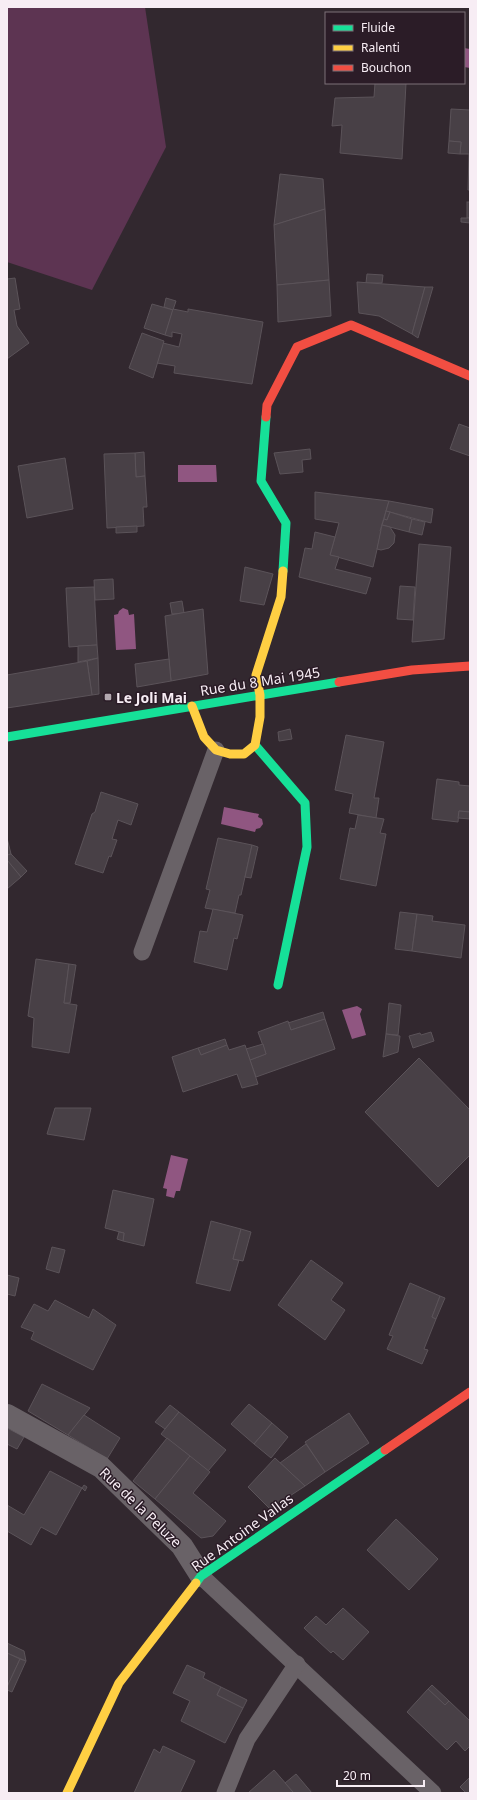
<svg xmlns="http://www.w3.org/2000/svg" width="477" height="1800" font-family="'Noto Sans',sans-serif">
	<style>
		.green { fill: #5d3452 }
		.water { fill: #905681 }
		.building { fill: #484046; stroke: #5b5359 }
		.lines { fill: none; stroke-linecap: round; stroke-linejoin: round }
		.lane { stroke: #696267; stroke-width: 17 }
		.street { stroke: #696267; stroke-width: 22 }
		.fast { stroke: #16e098; stroke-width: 9 }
		.slow { stroke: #ffcf43; stroke-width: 9 }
		.jam { stroke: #f24e42; stroke-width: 9 }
		.poi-dot { fill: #b2a8af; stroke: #2b1c27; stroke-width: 1.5 }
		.labels { text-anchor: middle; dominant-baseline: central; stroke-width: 3; stroke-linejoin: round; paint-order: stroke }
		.street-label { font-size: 14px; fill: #f7edf4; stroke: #2b1c27 }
		.poi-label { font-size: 14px; font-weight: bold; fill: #f7edf4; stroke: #2b1c27; text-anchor: start }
	</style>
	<rect width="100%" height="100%" fill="#32282f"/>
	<polygon class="green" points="7,7 145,7 166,147 92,290 7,262"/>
	<g class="water">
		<polygon points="464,48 470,49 470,68 464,67"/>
		<polygon points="178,465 216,465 217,482 178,482"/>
		<polygon points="123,608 128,610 129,615 134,614 136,649 116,650 114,615 118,614 119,611"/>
		<polygon points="224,807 259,814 258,817 262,819 263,824 260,828 256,829 255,832 221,824"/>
		<polygon points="357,1006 362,1009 360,1014 366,1035 352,1039 342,1010"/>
		<polygon points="171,1155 188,1159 180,1191 176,1191 174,1198 166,1196 167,1189 163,1188"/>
	</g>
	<g class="building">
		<polygon points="375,83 406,83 402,159 340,153 342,125 332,126 335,98 374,97"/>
		<polygon points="451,109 470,110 470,190 468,190 469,154 460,154 461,142 449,141"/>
		<polygon points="449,141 461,142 460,154 448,153"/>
		<polygon points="280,174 323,179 325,209 274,225"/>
		<rect x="467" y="202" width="3" height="16"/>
		<polygon points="325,209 329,280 277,285 274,225"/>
		<polygon points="461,218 470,218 470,223 461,222"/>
		<polygon points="367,274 383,275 382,283 366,283"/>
		<polygon points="15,278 20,309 14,310 17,326 29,343 7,359 7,279"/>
		<polygon points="329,280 331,316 278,322 277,285"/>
		<polygon points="357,282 425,287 412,334 379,316 359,313"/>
		<polygon points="425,287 433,287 418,338 412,334"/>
		<polygon points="166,298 176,301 173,310 164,307"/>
		<polygon points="152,304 173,310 165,335 144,328"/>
		<polygon points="173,309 188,312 188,309 263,322 252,384 174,373 175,366 157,363 163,343 179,347 182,334 172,332 172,337 165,335"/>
		<polygon points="142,333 164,341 153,378 129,368"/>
		<polygon points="459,424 470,428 470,456 450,449"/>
		<polygon points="310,449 311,459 302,460 303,472 280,474 274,453"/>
		<polygon points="144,452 145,476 136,477 135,453"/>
		<polygon points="135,453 136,477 145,476 147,507 143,507 144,526 107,528 104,454"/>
		<polygon points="65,458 73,509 27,518 18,466"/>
		<polygon points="315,492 389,501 380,531 381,532 373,567 330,555 339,523 315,519"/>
		<polygon points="389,501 433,509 431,523 386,511"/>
		<polygon points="386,511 390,512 387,520 384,519"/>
		<polygon points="390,512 412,519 409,532 382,525 384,519 387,520"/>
		<polygon points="412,519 425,522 422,535 409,532"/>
		<polygon points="382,525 390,527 395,535 394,543 389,548 381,550 377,549"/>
		<polygon points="137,526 137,532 116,533 116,527"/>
		<polygon points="315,532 335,537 330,555 339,557 335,569 371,578 366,594 299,577 305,548 312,549"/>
		<polygon points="419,544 451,547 444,639 412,642"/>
		<polygon points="245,567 273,574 264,605 240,601"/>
		<polygon points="113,579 114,599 95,600 94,580"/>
		<polygon points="400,586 415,587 413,620 397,619"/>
		<polygon points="94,587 97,645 69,647 66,588"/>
		<polygon points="182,601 184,613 172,614 170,603"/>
		<polygon points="203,609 208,674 171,681 165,616"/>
		<polygon points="97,645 98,658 78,662 78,646"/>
		<polygon points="98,658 99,694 92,695 87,661"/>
		<polygon points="169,659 171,681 137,687 135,664"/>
		<polygon points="87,661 92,695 7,708 7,675"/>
		<polygon points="290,729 292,739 279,741 278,732"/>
		<polygon points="346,735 384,742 374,798 379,798 376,818 349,813 353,794 335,790"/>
		<polygon points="437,779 459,782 459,785 470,786 470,812 459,811 458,822 432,819"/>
		<polygon points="101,792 138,804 131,825 118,820 112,839 117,840 111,857 109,856 103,873 75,864 92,814 95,812"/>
		<polygon points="459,811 470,812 470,819 458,818"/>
		<polygon points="358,815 384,819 380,833 386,834 376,886 340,879 350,828 355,829"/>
		<polygon points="7,838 11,854 7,855"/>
		<polygon points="218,838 252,845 241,895 239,895 235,913 205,908 210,890 206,889"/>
		<polygon points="252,845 258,847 251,878 245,877"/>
		<polygon points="11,854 27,871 21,877 7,860 7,855"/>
		<polygon points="7,860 21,877 7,889"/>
		<polygon points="213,909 243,915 237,939 234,938 227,970 194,962 200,931 207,932"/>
		<polygon points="400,912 417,914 412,951 395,949"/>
		<polygon points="417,914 433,916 432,921 465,925 461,958 412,951"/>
		<polygon points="36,959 69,964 64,1003 77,1005 69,1053 32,1047 34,1018 28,1016"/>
		<polygon points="69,964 76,965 70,1003 64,1003"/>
		<polygon points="389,1003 401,1005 398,1035 386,1034"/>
		<polygon points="323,1012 325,1019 291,1030 288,1023"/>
		<polygon points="325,1019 335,1049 256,1077 250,1060 266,1054 258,1032 288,1021 291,1030"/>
		<polygon points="431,1032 434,1041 413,1048 409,1036 420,1033 421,1035"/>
		<polygon points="386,1034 400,1036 398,1052 383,1057"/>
		<polygon points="225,1039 227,1045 201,1055 198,1048"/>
		<polygon points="263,1044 266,1054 250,1060 246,1049"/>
		<polygon points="227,1045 229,1050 245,1045 258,1084 242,1088 237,1074 183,1092 172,1057 198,1048 201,1055"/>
		<polygon points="419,1058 470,1110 470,1155 438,1187 365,1112"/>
		<polygon points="55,1108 91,1108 84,1140 47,1134"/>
		<polygon points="113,1190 154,1199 144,1246 123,1241 124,1233 105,1228"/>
		<polygon points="211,1221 241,1229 233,1259 239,1260 230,1291 196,1283"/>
		<polygon points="241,1229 251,1232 243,1261 233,1259"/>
		<polygon points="119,1232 124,1233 123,1241 117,1239"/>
		<polygon points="52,1247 65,1250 59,1273 46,1269"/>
		<polygon points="311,1260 343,1283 331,1300 345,1310 325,1340 278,1305"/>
		<polygon points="7,1275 19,1278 15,1296 7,1294"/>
		<polygon points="410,1283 440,1296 432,1317 436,1319 424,1349 428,1350 422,1364 387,1349 393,1336 389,1335"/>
		<polygon points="440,1296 445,1298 436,1319 432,1317"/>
		<polygon points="55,1300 89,1318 93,1309 116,1325 93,1370 31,1339 34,1332 21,1327 34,1304 48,1311"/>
		<polygon points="42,1384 90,1408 68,1435 28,1411"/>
		<polygon points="249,1404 272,1423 254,1444 231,1424"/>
		<polygon points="170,1405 179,1412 165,1429 155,1422"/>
		<polygon points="179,1412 226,1450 208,1471 161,1434"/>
		<polygon points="349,1413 369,1443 325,1472 305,1442"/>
		<polygon points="84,1415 120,1438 107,1459 68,1435"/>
		<polygon points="272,1423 288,1437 271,1458 254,1444"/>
		<polygon points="7,1428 24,1437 17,1449 7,1444"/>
		<polygon points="167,1438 190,1456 155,1499 133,1481"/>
		<polygon points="306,1444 325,1472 305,1486 280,1463"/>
		<polygon points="190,1456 210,1472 193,1493 226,1521 213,1536 201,1538 155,1499"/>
		<polygon points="275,1458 305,1486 270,1509 248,1487"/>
		<polygon points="50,1471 82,1488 56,1535 41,1527 31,1545 7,1531 7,1505 24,1515"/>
		<polygon points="84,1485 87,1487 85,1491 82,1488"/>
		<polygon points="396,1519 438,1559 409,1590 367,1550"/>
		<polygon points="343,1608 369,1632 343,1660 333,1651 331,1653 304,1628 316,1616 326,1625"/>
		<polygon points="7,1643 24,1651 26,1661 7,1653"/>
		<polygon points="7,1653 20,1659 7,1687"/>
		<polygon points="20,1659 26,1661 12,1692 7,1690 7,1687"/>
		<polygon points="187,1665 205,1673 203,1678 221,1687 217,1695 243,1708 225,1743 181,1721 190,1701 173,1693"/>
		<polygon points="432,1685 449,1701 445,1705 428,1689"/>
		<polygon points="221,1687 247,1700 243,1708 217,1695"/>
		<polygon points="428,1689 445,1705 449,1701 470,1721 470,1746 465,1751 456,1741 447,1750 407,1712"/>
		<polygon points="163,1746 195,1761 180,1793 134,1793 154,1749 160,1753"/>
		<polygon points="274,1770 294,1793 248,1793"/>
		<polygon points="296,1774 312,1793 294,1793 285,1783"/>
		<polygon points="469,1778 470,1793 466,1793 460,1787"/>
	</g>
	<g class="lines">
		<g class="lane">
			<polyline points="142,952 216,750"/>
			<polyline points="201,1576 433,1793"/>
			<polyline points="225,1793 247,1739 297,1664"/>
		</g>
		<polyline class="street" points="7,1415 101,1467 182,1546 201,1576"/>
		<g class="fast">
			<polyline points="266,417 261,481 286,523 283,571"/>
			<polyline points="7,737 339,682"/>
			<polyline points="255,745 305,803 307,847 278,985"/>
			<polyline points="196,1583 201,1576 385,1450"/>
		</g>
		<g class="slow">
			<polyline points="192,706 204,737 216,750 230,754 244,754 255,745 260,717 260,695 256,675 281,597 283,571"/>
			<polyline points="67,1793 119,1683 196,1583"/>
		</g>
		<g class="jam">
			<polyline points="266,417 267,405 297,347 351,325 470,376"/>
			<polyline points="339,682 412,670 470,666"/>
			<polyline points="385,1450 470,1392"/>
		</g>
	</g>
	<rect class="poi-dot" x="104" y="693" width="8" height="8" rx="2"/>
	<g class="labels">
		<g class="street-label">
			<text transform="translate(260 681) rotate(-9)">Rue du 8 Mai 1945</text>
			<text transform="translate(141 1507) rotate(44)">Rue de la Peluze</text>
			<text transform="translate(242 1532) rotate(-36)">Rue Antoine Vallas</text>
		</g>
		<g class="poi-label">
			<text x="116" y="697">Le Joli Mai</text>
		</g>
	</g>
	<rect width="477" height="1800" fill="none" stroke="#f7edf4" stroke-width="16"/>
	<rect x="325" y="12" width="140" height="72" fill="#2b1c27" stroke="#7d7079"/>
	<rect x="333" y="25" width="20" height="6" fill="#16e098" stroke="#7d7079"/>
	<text x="361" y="32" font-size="12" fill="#f7edf4">Fluide</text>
	<rect x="333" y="45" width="20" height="6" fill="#ffcf43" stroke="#7d7079"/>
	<text x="361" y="52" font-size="12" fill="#f7edf4">Ralenti</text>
	<rect x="333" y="65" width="20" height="6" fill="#f24e42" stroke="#7d7079"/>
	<text x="361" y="72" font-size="12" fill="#f7edf4">Bouchon</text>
	<path d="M337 1780v6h87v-6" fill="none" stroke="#f7edf4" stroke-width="2"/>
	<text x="343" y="1780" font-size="12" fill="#f7edf4" stroke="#2b1c27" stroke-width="3" paint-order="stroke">20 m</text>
</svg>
